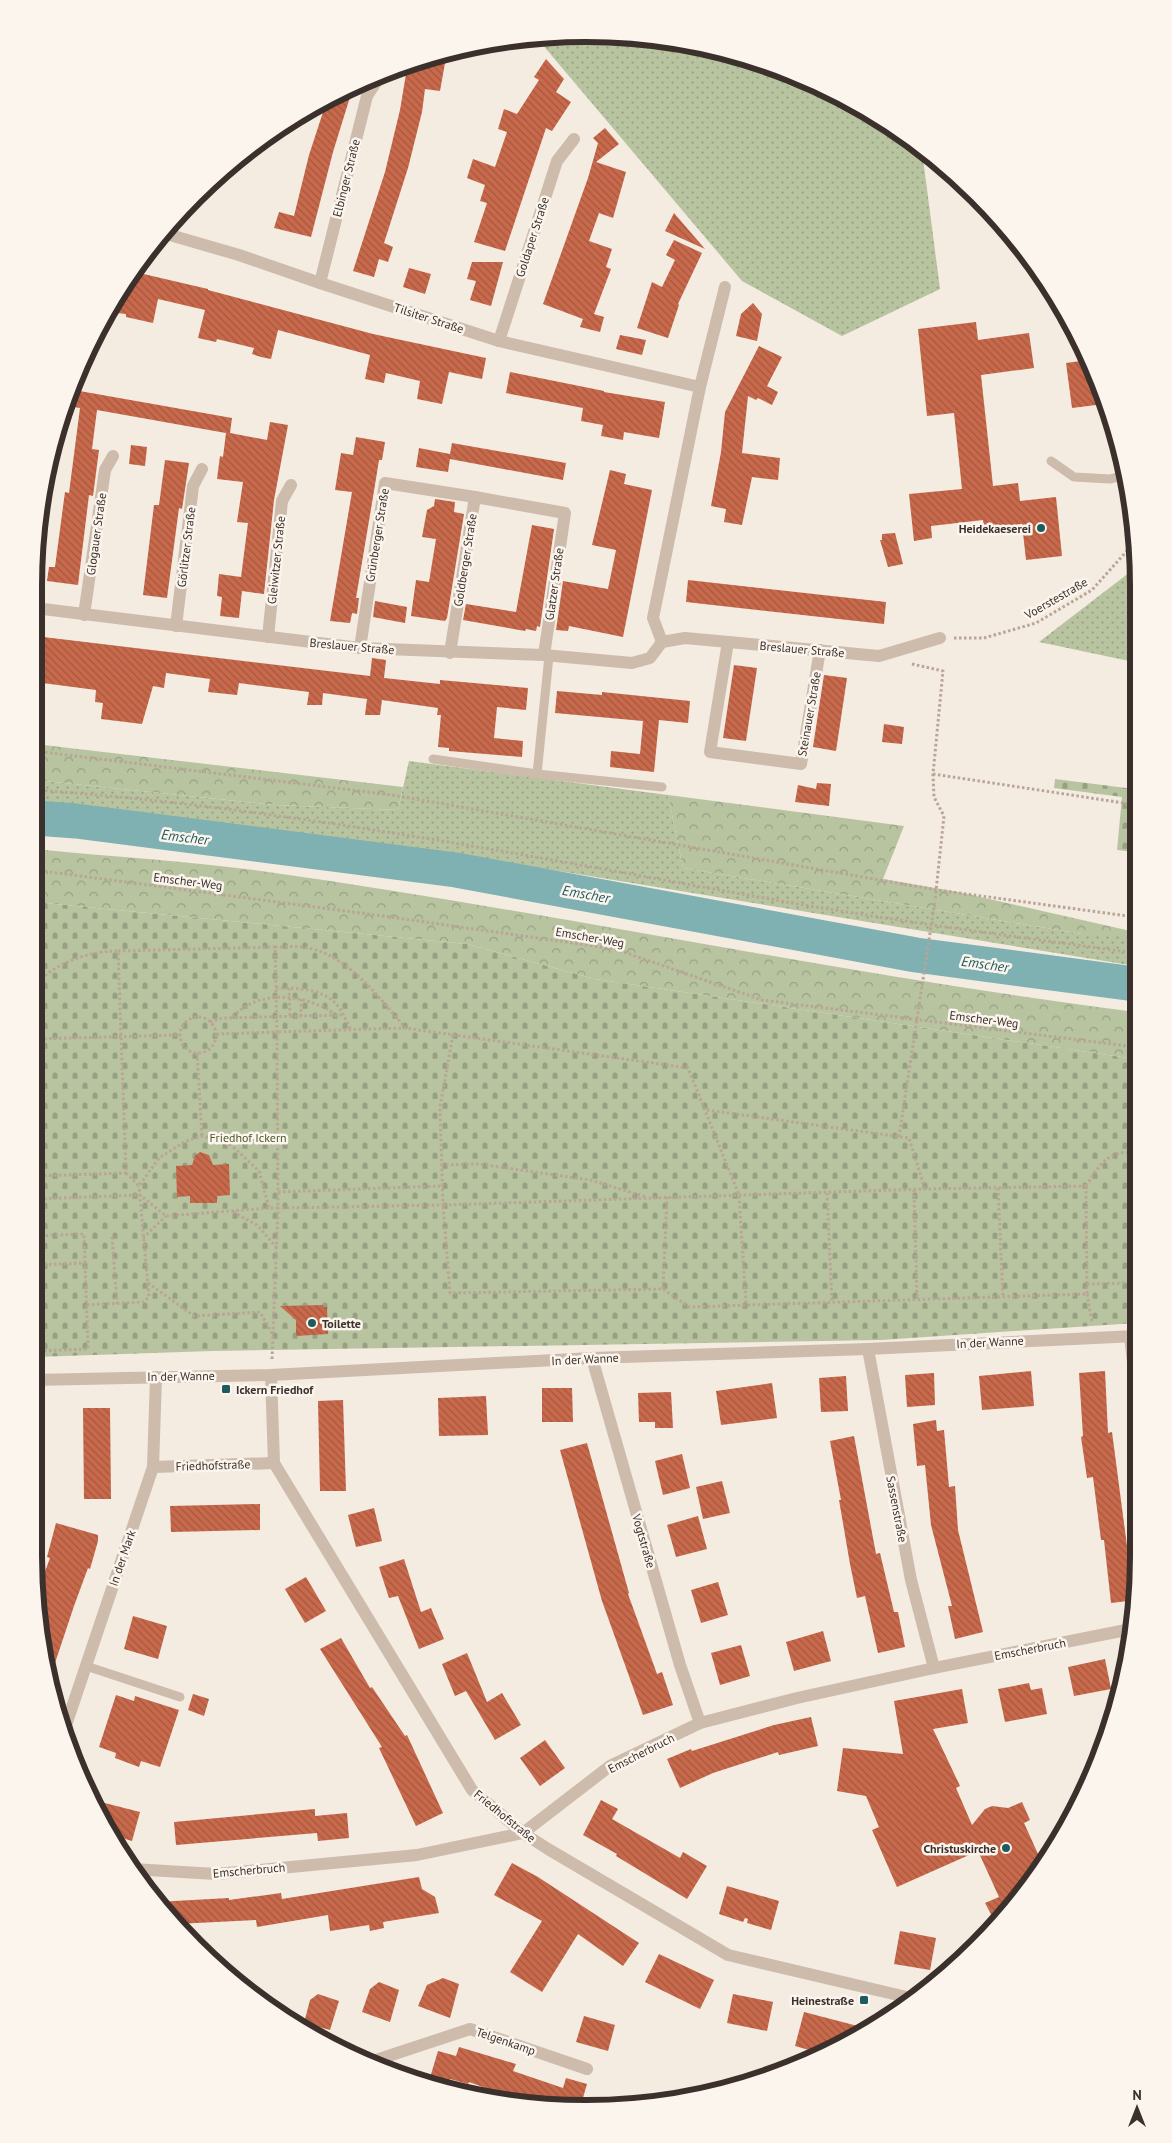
<svg xmlns="http://www.w3.org/2000/svg" width="1172" height="2143" font-family="'PT Sans',sans-serif">
	<style>
		.grass { fill: url(#grass-dots) }
		.forest { fill: url(#forest-crowns) }
		.cemetery { fill: url(#cemetery-stones) }
		.lines { fill: none; stroke-linecap: round; stroke-linejoin: round }
		.river { stroke: #7fb0b2; stroke-width: 35 }
		.building { fill: url(#building-back-hatch) }
		.path { stroke: #b9a596; stroke-width: 3; stroke-dasharray: 2.5 2.5; stroke-linecap: butt }
		.service { stroke: #cdbbac; stroke-width: 9 }
		.minor { stroke: #cdbbac; stroke-width: 12 }
		.path-bridge { stroke: #b9a596; stroke-width: 3; stroke-dasharray: 2.5 2.5; stroke-linecap: butt }
		.poi-dot { fill: #1f5a5e; stroke: #fbf5ee; stroke-width: 2 }
		.labels { text-anchor: middle; dominant-baseline: central; stroke-width: 5; stroke-linejoin: round; paint-order: stroke }
		.street-label { font-size: 12px; fill: #3b302b; stroke: #fbf5ee }
		.poi-label { font-size: 12px; font-weight: bold; fill: #3b302b; stroke: #fbf5ee; text-anchor: end }
		.park-label { font-size: 12px; fill: #4a5a2e; stroke: #fbf5ee }
		.water-label { font-size: 14px; font-style: italic; fill: #1f5a5e; stroke: #fbf5ee }
		.rim { fill: none; stroke: #3b302b; stroke-width: 6 }
	</style>
	<defs>
		<pattern id="grass-dots" width="8" height="8" patternUnits="userSpaceOnUse" patternTransform="scale(1.25)"><rect width="8" height="8" fill="#b8c4a0"/><path d="M2 2h.1M6 6h.1" fill="none" stroke="#97a083" stroke-width="1.8" stroke-linecap="round"/></pattern>
		<pattern id="forest-crowns" width="20" height="18" patternUnits="userSpaceOnUse" patternTransform="scale(1.25)"><rect width="20" height="18" fill="#b8c4a0"/><path d="M2 6a3 3 0 1 1 6 0M12 15a3 3 0 1 1 6 0" fill="none" stroke="#97a083"/></pattern>
		<pattern id="cemetery-stones" width="16" height="16" patternUnits="userSpaceOnUse" patternTransform="scale(1.25)"><rect width="16" height="16" fill="#b8c4a0"/><path d="M2 7V4a2 2 0 0 1 4 0v3zM10 15v-3a2 2 0 0 1 4 0v3z" fill="#97a083"/></pattern>
		<pattern id="building-back-hatch" width="6" height="6" patternUnits="userSpaceOnUse" patternTransform="scale(1.25)"><rect width="6" height="6" fill="#c8694b"/><path d="M-1 5l2 2M0 0l6 6M5-1l2 2" fill="none" stroke="#a4573f"/></pattern>
	</defs>
	<rect width="100%" height="100%" fill="#f4ebe1"/>
	<g class="grass">
		<polygon points="550,35 658,38 763,63 862,108 922,151 940,289 842,336 742,281 536,37"/>
		<polygon points="1134,569 1134,662 1039,642"/>
		<polygon points="409,761 668,795 683,868 1082,934 1135,934 1135,966 565,872 294,832 35,807 35,780 276,805 398,810"/>
	</g>
	<g class="forest">
		<polygon points="35,744 403,787 398,810 276,805 35,780"/>
		<polygon points="668,795 904,826 883,879 958,892 1135,932 1135,934 1082,934 683,868"/>
		<path d="M35 849C112 857 191 861 268 872 558 913 845 975 1135 1012V1059L595 979 467 944 35 902Z"/>
	</g>
	<g class="cemetery">
		<polygon points="1055,779 1134,789 1135,852 1117,850 1122,797 1054,788"/>
		<polygon points="35,902 467,944 595,979 1135,1059 1136,1323 881,1340 212,1351 34,1357"/>
	</g>
	<g class="lines">
		<polyline class="river" points="35,818 76,821 456,870 916,955 1135,984"/>
	</g>
	<g class="building">
		<polygon points="425,59 445,63 440,91 425,89 422,112 408,168 384,243 393,247 388,262 379,259 374,277 353,271 385,172 400,110 407,68 414,69 415,63"/>
		<polygon points="546,59 564,79 556,92 571,102 552,131 546,128 505,251 474,242 487,203 480,201 485,185 467,178 473,159 495,167 507,132 498,129 504,109 517,114 539,80 534,77"/>
		<polygon points="337,93 350,97 333,152 311,237 274,228 279,212 294,216 309,155 327,100"/>
		<polygon points="605,128 619,144 596,162 626,172 613,218 599,213 589,241 612,249 606,267 611,269 594,314 604,317 600,332 580,327 583,319 543,304 588,178 598,143 593,138"/>
		<polygon points="674,213 705,249 665,231"/>
		<polygon points="674,240 702,253 678,304 679,305 668,338 637,328 652,282 662,287 675,260 666,255"/>
		<polygon points="472,262 503,262 491,306 470,300 476,281 467,279"/>
		<polygon points="409,268 431,274 425,294 403,287"/>
		<polygon points="135,272 208,289 208,290 373,334 486,358 482,379 449,372 442,404 417,399 420,381 386,373 384,383 365,379 370,355 278,330 271,359 261,357 252,354 254,348 217,339 216,342 198,338 205,310 158,299 153,323 126,317 126,314 107,312"/>
		<polygon points="753,303 762,314 757,341 736,336 741,314"/>
		<polygon points="976,322 978,340 1029,333 1034,368 981,375 993,486 1018,483 1020,501 1056,497 1062,556 1026,560 1022,524 984,528 983,520 931,526 932,538 914,541 909,494 962,489 954,413 927,416 918,329"/>
		<polygon points="620,335 646,340 642,355 616,349"/>
		<polygon points="759,346 782,357 767,386 778,392 772,405 758,398 756,400 748,396 742,453 780,458 778,480 752,477 742,525 724,522 726,509 711,506 721,452 725,412"/>
		<polygon points="1088,360 1096,375 1104,404 1072,408 1066,363"/>
		<polygon points="510,372 604,391 604,392 665,402 659,438 624,432 623,440 601,436 603,425 581,421 583,408 506,393"/>
		<polygon points="74,390 232,418 230,433 267,440 270,422 288,425 274,500 264,594 242,591 239,618 220,616 222,597 217,596 219,574 241,577 248,523 237,522 243,482 217,479 220,456 223,457 226,433 209,430 97,410 92,449 99,450 93,496 89,495 78,585 47,581 49,567 55,567 65,492 69,493 80,408 68,406"/>
		<polygon points="356,437 385,442 382,460 379,460 373,497 356,598 359,598 357,614 352,613 350,623 330,621 352,492 335,490 341,453 353,455"/>
		<polygon points="452,443 566,463 563,480 450,459 448,472 416,467 419,448 450,454"/>
		<polygon points="131,445 147,447 145,466 129,464"/>
		<polygon points="165,460 189,463 182,509 179,508 167,598 143,595 154,505 159,505"/>
		<polygon points="610,470 626,474 624,484 652,490 623,637 569,626 568,631 556,630 563,581 608,589 616,550 592,545"/>
		<polygon points="435,499 455,502 454,512 464,514 447,618 445,621 411,616 416,580 429,582 436,539 422,537 427,510 434,506"/>
		<polygon points="532,525 554,529 540,627 537,626 536,631 526,629 525,631 463,620 466,604 516,612"/>
		<polygon points="895,533 903,564 888,567 880,540 882,540 882,534"/>
		<polygon points="688,580 886,602 884,624 686,602"/>
		<polygon points="375,601 407,607 405,623 373,617"/>
		<polygon points="35,636 370,676 372,658 386,660 384,678 440,684 440,680 528,688 526,710 497,707 494,738 523,741 522,757 449,751 449,748 438,747 441,715 437,715 438,708 382,700 380,715 365,715 367,699 323,693 322,705 307,705 309,692 239,683 237,695 208,692 210,679 166,673 164,688 153,686 142,724 101,719 103,703 95,702 96,690 35,682"/>
		<polygon points="734,665 757,668 746,741 723,738"/>
		<polygon points="824,675 847,678 836,751 813,747"/>
		<polygon points="557,691 602,695 602,692 690,701 688,723 659,720 654,772 610,767 611,751 640,754 643,721 555,713"/>
		<polygon points="884,724 904,727 902,744 882,742"/>
		<polygon points="817,783 831,784 829,806 795,802 798,785 816,789"/>
		<polygon points="200,1152 209,1155 213,1165 229,1164 230,1195 217,1196 217,1203 190,1203 190,1196 177,1197 176,1166 192,1165 195,1156"/>
		<polygon points="323,1305 323,1307 327,1307 328,1334 296,1336 296,1320 280,1306"/>
		<polygon points="1031,1371 1034,1406 982,1410 979,1376"/>
		<polygon points="1105,1371 1108,1433 1112,1432 1129,1561 1137,1560 1136,1600 1111,1603 1104,1540 1101,1540 1093,1477 1087,1478 1081,1437 1083,1436 1079,1373"/>
		<polygon points="934,1373 935,1405 907,1407 905,1375"/>
		<polygon points="846,1376 848,1411 821,1412 819,1378"/>
		<polygon points="772,1383 777,1418 721,1425 716,1391"/>
		<polygon points="542,1388 572,1388 573,1422 542,1422"/>
		<polygon points="671,1392 673,1428 655,1428 655,1422 639,1422 638,1393"/>
		<polygon points="486,1396 488,1435 439,1436 438,1398"/>
		<polygon points="343,1400 346,1491 320,1491 318,1401"/>
		<polygon points="83,1408 110,1408 111,1499 84,1499"/>
		<polygon points="936,1420 937,1431 944,1430 949,1487 955,1486 958,1530 983,1632 955,1639 948,1606 952,1606 931,1525 925,1465 917,1466 913,1424"/>
		<polygon points="854,1436 876,1554 880,1553 894,1612 898,1612 905,1647 878,1653 865,1596 857,1598 850,1564 839,1500 841,1500 830,1441"/>
		<polygon points="587,1443 629,1593 628,1594 657,1674 662,1672 673,1705 643,1715 602,1601 560,1450"/>
		<polygon points="682,1454 690,1488 663,1495 655,1461"/>
		<polygon points="722,1481 730,1513 703,1519 696,1487"/>
		<polygon points="260,1504 260,1530 171,1532 170,1506"/>
		<polygon points="374,1508 382,1541 356,1547 348,1515"/>
		<polygon points="698,1516 707,1549 676,1557 667,1525"/>
		<polygon points="56,1523 98,1535 98,1541 90,1569 88,1568 74,1606 49,1681 44,1664 37,1593 50,1558 47,1557"/>
		<polygon points="404,1559 421,1612 431,1608 444,1639 419,1649 398,1596 389,1598 379,1567"/>
		<polygon points="306,1577 326,1611 305,1623 285,1589"/>
		<polygon points="718,1582 728,1615 701,1623 691,1590"/>
		<polygon points="133,1616 167,1626 158,1659 124,1649"/>
		<polygon points="823,1631 831,1661 794,1671 786,1642"/>
		<polygon points="341,1638 370,1688 372,1687 405,1736 407,1735 443,1813 416,1826 379,1748 382,1747 320,1649"/>
		<polygon points="741,1645 750,1676 720,1685 711,1653"/>
		<polygon points="467,1653 487,1702 502,1693 521,1725 495,1740 466,1691 455,1696 442,1664"/>
		<polygon points="1105,1659 1111,1689 1074,1696 1068,1667"/>
		<polygon points="1029,1683 1031,1690 1042,1688 1047,1714 1005,1722 998,1689"/>
		<polygon points="962,1689 968,1723 933,1729 960,1786 956,1788 972,1825 985,1809 992,1806 1008,1808 1022,1802 1030,1820 1024,1823 1043,1865 1024,1893 1005,1913 993,1918 985,1903 999,1897 978,1851 897,1887 872,1830 879,1827 866,1796 837,1791 843,1748 903,1754 894,1701"/>
		<polygon points="193,1694 209,1699 204,1716 188,1710"/>
		<polygon points="116,1695 134,1701 135,1696 179,1710 160,1767 141,1761 139,1767 115,1758 116,1753 99,1747"/>
		<polygon points="811,1717 818,1746 779,1755 778,1752 713,1773 680,1788 667,1759 691,1749 692,1751 774,1725"/>
		<polygon points="545,1740 565,1768 540,1786 520,1758"/>
		<polygon points="93,1800 140,1812 132,1841 109,1834"/>
		<polygon points="601,1800 618,1809 612,1819 680,1858 683,1852 707,1866 687,1899 616,1856 617,1854 583,1835"/>
		<polygon points="315,1809 315,1816 347,1813 349,1838 318,1841 317,1833 176,1845 174,1822"/>
		<polygon points="512,1863 538,1877 639,1943 623,1966 578,1934 542,1992 510,1972 542,1921 494,1895"/>
		<polygon points="419,1877 422,1889 435,1897 439,1913 383,1922 384,1928 370,1931 369,1925 330,1931 328,1915 257,1927 256,1920 176,1924 156,1902 229,1898 229,1900 281,1893 282,1899"/>
		<polygon points="727,1886 779,1901 771,1930 747,1923 748,1919 745,1918 743,1922 719,1914"/>
		<polygon points="900,1931 936,1938 930,1970 894,1964"/>
		<polygon points="659,1954 714,1980 700,2009 645,1982"/>
		<polygon points="443,1978 459,1984 450,2018 418,2006 427,1985"/>
		<polygon points="379,1982 399,1990 390,2022 362,2012 370,1989"/>
		<polygon points="318,1994 339,2001 330,2030 304,2023 310,2000"/>
		<polygon points="733,1994 773,2002 767,2031 727,2023"/>
		<polygon points="804,2012 850,2024 869,2029 823,2054 795,2046"/>
		<polygon points="584,2016 615,2025 608,2051 576,2042"/>
		<polygon points="459,2047 516,2064 513,2071 563,2088 566,2078 587,2084 580,2108 550,2108 503,2100 505,2095 469,2082 468,2084 450,2079 448,2086 429,2081 438,2051 456,2056"/>
	</g>
	<g class="lines">
		<g class="path">
			<polyline points="954,638 984,638 1036,623 1092,590 1134,543"/>
			<polyline points="912,664 943,671 933,774 934,797 944,816 935,900"/>
			<polyline points="35,751 392,795 937,890 1135,917"/>
			<polyline points="933,774 1124,803 1135,809"/>
			<path d="M35 790C280 807 522 855 764 898 887 920 1011 936 1135 953"/>
			<polyline points="35,870 383,916 615,949 762,1000 1135,1047"/>
			<path d="M275 947C284 947 293 946 302 947 346 952 378 997 405 1027"/>
			<polyline points="118,951 275,947 277,1032 216,1034"/>
			<path d="M276 988C297 988 323 988 338 1006 343 1013 347 1022 351 1030"/>
			<polyline points="289,988 290,1016"/>
			<polyline points="301,999 301,1016"/>
			<path d="M233 1017C252 995 287 993 313 1003 321 1006 329 1008 334 1015"/>
			<circle cx="198" cy="1035" r="18"/>
			<polyline points="210,1022 222,1018 343,1015"/>
			<polyline points="34,1039 180,1035"/>
			<polyline points="197,1053 202,1136"/>
			<polyline points="707,1110 909,1138 925,1189"/>
			<polyline points="899,1137 917,1019"/>
			<polyline points="441,1165 479,1164 590,1180 647,1197"/>
			<polyline points="126,1173 139,1186 159,1158 186,1141 202,1136 231,1145 259,1171 269,1208 278,1208 277,1032 405,1028 688,1068 739,1195 746,1305"/>
			<path d="M34 1176 126 1173 118 951C94 951 67 959 47 974 42 978 38 984 34 989"/>
			<polygon points="1086,1186 1087,1294 689,1307 663,1289 450,1293 443,1205 925,1189"/>
			<path d="M1086 1186C1100 1165 1107 1149 1136 1153"/>
			<polyline points="998,1188 1003,1297"/>
			<polyline points="914,1190 917,1299"/>
			<polyline points="278,1192 442,1186"/>
			<polyline points="827,1193 832,1303"/>
			<polyline points="34,1199 140,1195 166,1216 269,1208"/>
			<polyline points="233,1212 257,1225 276,1247"/>
			<polyline points="112,1237 117,1304"/>
			<polyline points="143,1238 166,1216"/>
			<polyline points="34,1265 86,1263"/>
			<polyline points="148,1283 194,1316 260,1312 273,1335 278,1208 443,1205 440,1107 453,1035"/>
			<polyline points="1087,1284 1136,1283"/>
			<polyline points="663,1289 667,1197"/>
			<polyline points="1087,1294 1092,1323"/>
			<polyline points="87,1305 144,1302 149,1297 139,1186"/>
			<polyline points="34,1351 88,1349 84,1234 34,1236"/>
			<polyline points="272,1359 273,1335"/>
		</g>
		<g class="service">
			<polyline points="1051,461 1074,477 1110,479 1123,476"/>
			<polyline points="549,656 537,774 662,787"/>
			<polyline points="433,759 537,774"/>
			<polyline points="86,1666 180,1697"/>
		</g>
		<g class="minor">
			<polyline points="163,233 239,255 320,283 499,341 700,387 653,618 662,642"/>
			<polyline points="320,283 367,96 380,76"/>
			<polyline points="499,341 557,161 574,139"/>
			<polyline points="700,387 725,287"/>
			<polyline points="35,608 360,648 544,655 632,663 650,658 662,642 685,638 879,656 940,638"/>
			<polyline points="84,615 105,470 113,456"/>
			<polyline points="176,626 193,486 202,469"/>
			<polyline points="268,637 282,501 291,485"/>
			<polyline points="728,642 710,752 801,764 820,650"/>
			<polyline points="360,648 385,483 475,497"/>
			<polyline points="450,653 475,497 565,513 544,655"/>
			<polyline points="1130,1336 1136,1388"/>
			<polyline points="868,1349 911,1580 934,1668"/>
			<polyline points="592,1358 680,1665 700,1723"/>
			<polyline points="271,1375 274,1463 472,1790 523,1833 548,1849 728,1955 915,1999"/>
			<polyline points="34,1380 271,1375 592,1358 868,1349 1136,1336"/>
			<polyline points="153,1467 274,1463"/>
			<polyline points="63,1734 153,1467 156,1377"/>
			<polyline points="132,1869 216,1874 417,1855 523,1833 610,1766 700,1723 797,1698 934,1668 1131,1629"/>
			<polyline points="367,2063 470,2029 587,2069"/>
		</g>
		<polyline class="path-bridge" points="917,1019 935,900"/>
	</g>
	<g class="poi-dot">
		<circle cx="1041" cy="528" r="5"/>
		<circle cx="312" cy="1323" r="5"/>
		<rect x="221" y="1384" width="10" height="10" rx="2.5"/>
		<circle cx="1006" cy="1848" r="5"/>
		<rect x="859" y="1995" width="10" height="10" rx="2.5"/>
	</g>
	<g class="labels">
		<g class="street-label">
			<text transform="translate(346 178) rotate(-76)">Elbinger Straße</text>
			<text transform="translate(532 237) rotate(-72)">Goldaper Straße</text>
			<text transform="translate(429 318) rotate(18)">Tilsiter Straße</text>
			<text transform="translate(96 534) rotate(-82)">Glogauer Straße</text>
			<text transform="translate(377 535) rotate(-81)">Grünberger Straße</text>
			<text transform="translate(186 547) rotate(-83)">Görlitzer Straße</text>
			<text transform="translate(276 560) rotate(-84)">Gleiwitzer Straße</text>
			<text transform="translate(465 560) rotate(-81)">Goldberger Straße</text>
			<text transform="translate(554 584) rotate(-82)">Glatzer Straße</text>
			<text transform="translate(1056 598) rotate(-30)">Voerstestraße</text>
			<text transform="translate(352 646) rotate(5)">Breslauer Straße</text>
			<text transform="translate(802 649) rotate(5)">Breslauer Straße</text>
			<text transform="translate(809 714) rotate(-80)">Steinauer Straße</text>
			<text transform="translate(188 881) rotate(7)">Emscher-Weg</text>
			<text transform="translate(590 937) rotate(10)">Emscher-Weg</text>
			<text transform="translate(984 1019) rotate(7)">Emscher-Weg</text>
			<text transform="translate(990 1342) rotate(-3)">In der Wanne</text>
			<text transform="translate(585 1359) rotate(-3)">In der Wanne</text>
			<text transform="translate(181 1376) rotate(-1)">In der Wanne</text>
			<text transform="translate(213 1465) rotate(-2)">Friedhofstraße</text>
			<text transform="translate(897 1509) rotate(79)">Sassenstraße</text>
			<text transform="translate(644 1541) rotate(74)">Vogtstraße</text>
			<text transform="translate(122 1558) rotate(-71)">In der Mark</text>
			<text transform="translate(1030 1649) rotate(-11)">Emscherbruch</text>
			<text transform="translate(641 1753) rotate(-27)">Emscherbruch</text>
			<text transform="translate(505 1816) rotate(39)">Friedhofstraße</text>
			<text transform="translate(249 1870) rotate(-5)">Emscherbruch</text>
			<text transform="translate(506 2041) rotate(19)">Telgenkamp</text>
		</g>
		<g class="poi-label">
			<text x="1031" y="528">Heidekaeserei</text>
			<text x="322" y="1323" text-anchor="start">Toilette</text>
			<text x="236" y="1389" text-anchor="start">Ickern Friedhof</text>
			<text x="996" y="1848">Christuskirche</text>
			<text x="854" y="2000">Heinestraße</text>
		</g>
		<g class="park-label">
			<text x="248" y="1137">Friedhof Ickern</text>
		</g>
		<g class="water-label">
			<text transform="translate(185 837) rotate(7)">Emscher</text>
			<text transform="translate(586 894) rotate(10)">Emscher</text>
			<text transform="translate(985 964) rotate(8)">Emscher</text>
		</g>
	</g>
	<path d="M0 0H1172V2143H0ZM586 42H586A544 544 0 0 1 1130 586V1556A544 544 0 0 1 586 2100H586A544 544 0 0 1 42 1556V586A544 544 0 0 1 586 42Z" fill="#fbf5ee" fill-rule="evenodd"/>
	<path class="rim" d="M586 42H586A544 544 0 0 1 1130 586V1556A544 544 0 0 1 586 2100H586A544 544 0 0 1 42 1556V586A544 544 0 0 1 586 42Z"/>
	<g transform="translate(1137 2108)" stroke="#fbf5ee" stroke-width="4" paint-order="stroke">
	<path d="M0-4L9 19L0 12L-9 19Z" fill="#3b302b"/>
	<text y="-8" font-size="14" font-weight="bold" text-anchor="middle" fill="#3b302b">N</text>
	</g>
</svg>
